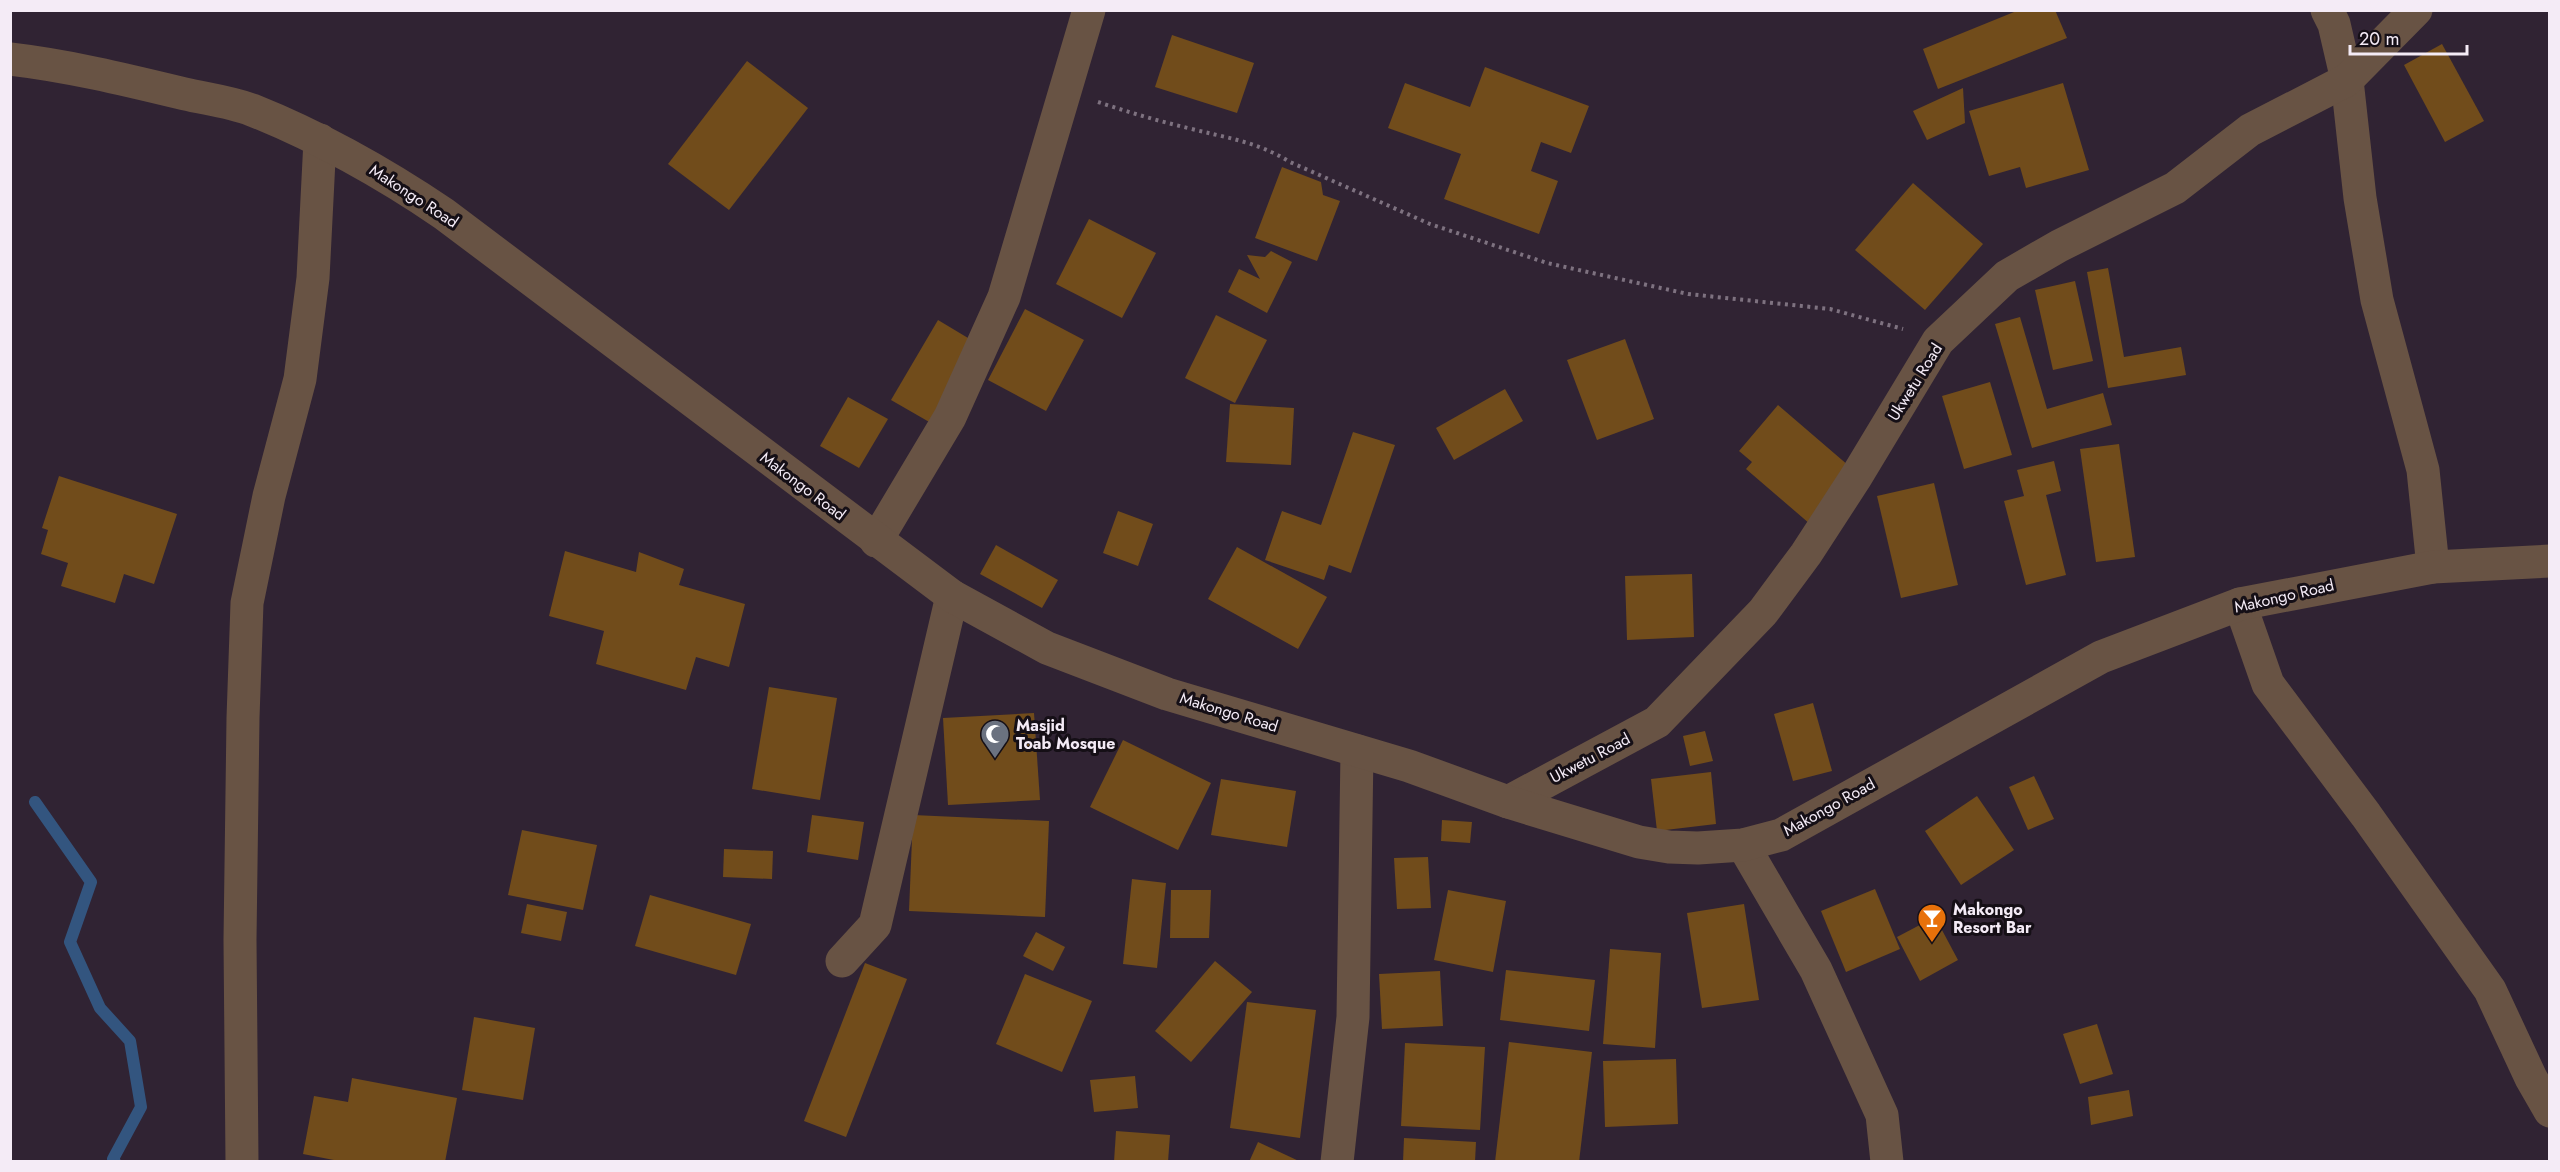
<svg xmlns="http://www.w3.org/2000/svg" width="2560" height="1172" font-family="Jost,sans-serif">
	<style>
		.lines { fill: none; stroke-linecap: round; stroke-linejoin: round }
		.stream { stroke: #33557f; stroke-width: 12 }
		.building { fill: #714c1b }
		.path { stroke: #7e7280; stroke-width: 4; stroke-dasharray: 3 4.5; stroke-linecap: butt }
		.minor { stroke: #685344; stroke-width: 33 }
		.tertiary { stroke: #685344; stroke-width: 33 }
		.labels { text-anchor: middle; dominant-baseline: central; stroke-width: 6; stroke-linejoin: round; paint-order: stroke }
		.street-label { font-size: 16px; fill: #f4ebf6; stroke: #150f16 }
		.poi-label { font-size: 16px; font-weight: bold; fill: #f4ebf6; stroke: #150f16; text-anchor: start }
	</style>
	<rect width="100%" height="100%" fill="#302333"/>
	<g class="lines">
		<polyline class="stream" points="35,802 91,882 70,942 100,1008 130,1041 141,1107 113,1159 115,1162"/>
	</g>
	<g class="building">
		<polygon points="2019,10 2055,10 2067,38 1938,89 1923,49"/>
		<polygon points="1172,35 1254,63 1237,113 1155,87"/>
		<polygon points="2442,44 2484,121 2445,142 2404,65"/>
		<polygon points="747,61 808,108 729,210 668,164"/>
		<polygon points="1485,67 1589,106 1571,153 1541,142 1531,171 1558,181 1539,234 1444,199 1461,154 1388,128 1405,83 1470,107"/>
		<polygon points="2063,83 2089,170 2026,188 2020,167 1989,176 1969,111"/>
		<polygon points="1963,88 1965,123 1927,140 1913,111"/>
		<polygon points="1282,167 1321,182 1323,195 1340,201 1317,261 1255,238"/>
		<polygon points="1913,183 1983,244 1925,310 1855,250"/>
		<polygon points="1089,219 1156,253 1122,318 1056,284"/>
		<polygon points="1271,251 1292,262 1267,313 1228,292 1239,269 1260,279 1247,255 1265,257"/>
		<polygon points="2108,268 2124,357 2181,347 2186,375 2108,388 2087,272"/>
		<polygon points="2075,281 2093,361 2053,370 2035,290"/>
		<polygon points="1025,309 1084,340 1046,411 988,380"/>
		<polygon points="1216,315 1267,340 1235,403 1185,378"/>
		<polygon points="2020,317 2047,409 2103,393 2112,425 2032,448 1995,324"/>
		<polygon points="938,320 978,344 931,423 891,400"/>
		<polygon points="1625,339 1654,419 1597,440 1567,360"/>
		<polygon points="1990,382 2012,455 1964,469 1942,396"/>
		<polygon points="1505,389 1523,421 1454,460 1436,428"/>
		<polygon points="848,397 888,419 859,468 820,446"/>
		<polygon points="1230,404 1294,408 1291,465 1226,462"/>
		<polygon points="1778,405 1856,472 1810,524 1746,469 1752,462 1739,451"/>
		<polygon points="1353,432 1395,445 1351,573 1329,565 1324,580 1265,560 1282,511 1321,525"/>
		<polygon points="2119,444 2135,557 2096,562 2080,449"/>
		<polygon points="2054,461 2061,491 2046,495 2066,575 2026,585 2004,501 2024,496 2017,470"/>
		<polygon points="59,476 177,514 154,584 124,574 115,603 61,586 68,563 41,554 48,530 42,528"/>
		<polygon points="1934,483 1958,585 1901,598 1877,496"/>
		<polygon points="1118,511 1153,524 1138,566 1103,553"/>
		<polygon points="996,545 1058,580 1042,608 980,574"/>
		<polygon points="1237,547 1327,597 1298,649 1208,599"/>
		<polygon points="565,551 636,572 639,552 684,569 679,585 745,604 729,667 696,657 686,690 596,664 604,631 549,616"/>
		<polygon points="1692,574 1694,637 1627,640 1625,576"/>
		<polygon points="769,687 837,698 820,800 752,789"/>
		<polygon points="1813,703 1832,771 1793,781 1774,714"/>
		<polygon points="1034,713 1040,800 948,805 943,718"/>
		<polygon points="1705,731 1713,761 1690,766 1683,736"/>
		<polygon points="1123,740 1211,783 1178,850 1090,807"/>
		<polygon points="1711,772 1716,824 1657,831 1651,779"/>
		<polygon points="2034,776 2054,819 2028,830 2009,787"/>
		<polygon points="1221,779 1296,791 1287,847 1211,835"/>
		<polygon points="1977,796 2014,850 1961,885 1925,831"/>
		<polygon points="812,815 864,822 858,860 807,852"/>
		<polygon points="913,815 1049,821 1045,917 909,911"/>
		<polygon points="1442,820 1472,822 1470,843 1441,841"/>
		<polygon points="522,830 597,845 583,910 508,895"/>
		<polygon points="724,849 773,851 772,879 723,877"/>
		<polygon points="1428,857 1431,908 1397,909 1394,858"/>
		<polygon points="1132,879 1166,883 1157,968 1123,964"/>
		<polygon points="1875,889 1900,949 1846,972 1821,911"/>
		<polygon points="1171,890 1211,890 1209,938 1170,938"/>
		<polygon points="1448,890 1506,901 1493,972 1434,960"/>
		<polygon points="650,895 751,924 736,975 635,946"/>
		<polygon points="527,904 567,912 561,941 521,933"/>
		<polygon points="1744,904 1759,1000 1702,1008 1687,913"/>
		<polygon points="1935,917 1958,960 1920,981 1897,937"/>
		<polygon points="1036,932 1065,947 1053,971 1023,956"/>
		<polygon points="1610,949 1661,953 1655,1048 1603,1044"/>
		<polygon points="1215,961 1252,992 1191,1062 1155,1031"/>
		<polygon points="865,963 907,979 846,1137 804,1121"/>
		<polygon points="1506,970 1595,980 1589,1031 1500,1020"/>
		<polygon points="1440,971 1443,1026 1382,1029 1379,974"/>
		<polygon points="1025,974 1092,1001 1062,1072 996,1044"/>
		<polygon points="1247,1002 1316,1010 1300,1138 1230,1128"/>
		<polygon points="474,1017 535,1028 523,1100 462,1090"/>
		<polygon points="2097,1024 2113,1074 2080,1084 2063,1034"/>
		<polygon points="1509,1042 1592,1052 1579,1162 1495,1162"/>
		<polygon points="1405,1043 1485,1047 1480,1130 1401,1126"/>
		<polygon points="1676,1059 1678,1124 1605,1127 1603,1061"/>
		<polygon points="1135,1076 1138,1108 1094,1112 1090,1080"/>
		<polygon points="352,1078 457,1098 445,1162 344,1162 303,1154 314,1096 348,1102"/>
		<polygon points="2129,1090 2133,1116 2091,1125 2088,1097"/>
		<polygon points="1116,1131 1170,1135 1168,1162 1114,1162"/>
		<polygon points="1404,1138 1476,1142 1475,1162 1403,1162"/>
		<polygon points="1258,1142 1301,1162 1249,1162"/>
	</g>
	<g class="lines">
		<path class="path" d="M1098 102C1128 112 1158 121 1188 128 1226 138 1256 141 1290 162L1430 224 1547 263 1688 294 1830 309 1903 329"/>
		<g class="minor">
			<polyline points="2327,10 2334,24 2347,80 2360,198 2377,300 2423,470 2433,567"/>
			<polyline points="876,541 950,417 1004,297 1089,10"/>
			<polyline points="2240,604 2268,684 2366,815 2490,990 2531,1078 2550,1111"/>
			<polyline points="1508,802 1657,722 1763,612 1806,554 1856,477 1938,341 2007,276 2059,246 2175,188 2250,130 2347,80 2416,10"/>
			<polyline points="1743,845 1816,970 1882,1115 1887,1162"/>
			<polyline points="842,961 875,925 952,596"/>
			<polyline points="242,1162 240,940 243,718 247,603 269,496 300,379 313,278 320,140"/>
			<polyline points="1337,1162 1353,1017 1357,751"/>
		</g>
		<path class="tertiary" d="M10 59C70 66 127 80 185 94 207 99 231 102 252 110 322 138 382 172 444 214L952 596 1047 648 1167 694 1409 766 1508 802 1639 842 1669 847 1698 848 1743 845 1781 835 2101 657 2240 604 2433 567 2550 561"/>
	</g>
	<defs>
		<g id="mosque-pin" transform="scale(1.5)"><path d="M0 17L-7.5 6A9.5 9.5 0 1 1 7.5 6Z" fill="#6b7280" stroke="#150f16"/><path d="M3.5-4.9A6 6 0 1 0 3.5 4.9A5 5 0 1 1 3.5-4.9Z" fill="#fff"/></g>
		<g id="bar-pin" transform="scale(1.5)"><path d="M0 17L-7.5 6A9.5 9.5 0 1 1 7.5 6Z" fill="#e8710a" stroke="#150f16"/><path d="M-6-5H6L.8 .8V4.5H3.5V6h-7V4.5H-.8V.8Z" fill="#fff"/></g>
	</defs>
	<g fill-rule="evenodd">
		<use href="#mosque-pin" x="995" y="734"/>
		<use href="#bar-pin" x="1932" y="918"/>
	</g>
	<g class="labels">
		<g class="street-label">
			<text transform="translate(414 196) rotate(33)">Makongo Road</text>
			<text transform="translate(1915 382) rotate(-58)">Ukwetu Road</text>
			<text transform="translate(803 486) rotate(37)">Makongo Road</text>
			<text transform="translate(2284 596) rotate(-13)">Makongo Road</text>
			<text transform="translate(1229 712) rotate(17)">Makongo Road</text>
			<text transform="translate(1590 758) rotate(-28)">Ukwetu Road</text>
			<text transform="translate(1829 807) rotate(-29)">Makongo Road</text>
		</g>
		<g class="poi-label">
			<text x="1016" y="725">Masjid<tspan x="1016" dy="18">Toab Mosque</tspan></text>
			<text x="1953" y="909">Makongo<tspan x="1953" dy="18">Resort Bar</tspan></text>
		</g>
	</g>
	<rect width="2560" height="1172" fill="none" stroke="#f4ebf6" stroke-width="24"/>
	<path d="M2350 45v9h117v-9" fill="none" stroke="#f4ebf6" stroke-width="3"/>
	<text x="2359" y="45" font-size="18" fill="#f4ebf6" stroke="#150f16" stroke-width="4.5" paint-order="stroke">20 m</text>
</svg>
